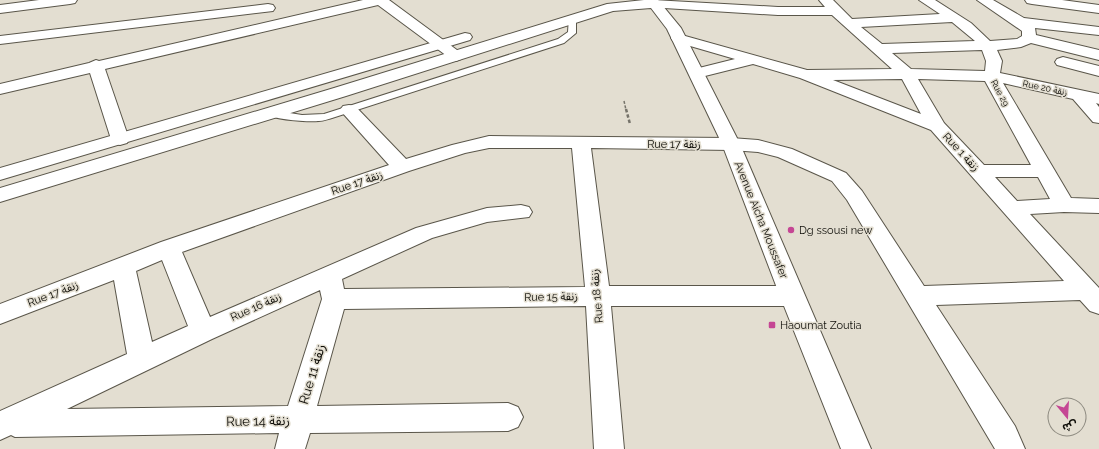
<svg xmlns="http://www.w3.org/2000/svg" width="1099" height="449" font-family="Raleway,'Noto Sans Arabic',sans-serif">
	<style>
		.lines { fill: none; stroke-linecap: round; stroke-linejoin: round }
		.lane-casing { stroke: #5a564a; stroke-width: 2 }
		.street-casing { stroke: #5a564a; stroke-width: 2 }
		.secondary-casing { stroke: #5a564a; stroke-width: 2 }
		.path-far1 { stroke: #76736a; stroke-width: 1.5; stroke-dasharray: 3 1.5; stroke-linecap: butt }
		.path { stroke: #76736a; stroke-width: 2.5; stroke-dasharray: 3.5 2; stroke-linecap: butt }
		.lane { fill: #fff; fill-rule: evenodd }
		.street { fill: #fff; fill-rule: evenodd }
		.secondary { fill: #fff; fill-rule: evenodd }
		.poi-dot { fill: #c54694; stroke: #e3ded1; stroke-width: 1.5 }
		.labels { text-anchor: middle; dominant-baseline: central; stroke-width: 3; stroke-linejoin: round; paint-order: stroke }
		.far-street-label { font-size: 9px; fill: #0f0e09; stroke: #e3ded1 }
		.street-label { font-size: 11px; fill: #0f0e09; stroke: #e3ded1 }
		.poi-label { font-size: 11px; fill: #0f0e09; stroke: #e3ded1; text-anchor: start }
		.near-street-label { font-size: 13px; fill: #0f0e09; stroke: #e3ded1 }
	</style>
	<rect width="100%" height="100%" fill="#e3ded1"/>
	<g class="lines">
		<g class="lane-casing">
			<path id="lane" d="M569 17H575L576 19V33L564 43 332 118C328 119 323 121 319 121 309 122 272 120 266 113L271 110 302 115 324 114 558 39 568 32Z"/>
		</g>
		<g class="street-casing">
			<g id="street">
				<polygon points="39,0 77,0 75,3 70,4 0,13 0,5"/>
				<polygon points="363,0 389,0 461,53 464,56 461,59 456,61 451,59 378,5 105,69 129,139 127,143 120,145 113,143 111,139 90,73 0,94 0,84 89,63 96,60 99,61"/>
				<path d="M653 0 778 7H825L819 0H833L852 19 940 14 919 0H935L971 23 990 41 1017 39 1022 36V31L977 0H993L1024 18 1099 27V35L1035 28 1036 35 1099 50V60L1031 43 1021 47 997 50 1002 61 1000 73 1099 94V104L1096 103 1099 107V123L1093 122 1073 99 1003 83 1071 198 1099 199V213L1064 212 1030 214 1099 288V314L1090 311 1080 300 936 305 1015 426 1025 449H995L847 200 832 181 778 157 758 152 731 150 591 148 609 286H792L801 289 804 296 801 303 792 306H611L624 449H594L586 306 344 309 317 406 508 403 518 407 523 417 518 427 508 431 310 433 305 449H275L279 433 15 437 11 435 0 440V411L127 354 114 280 0 324V304L161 242 389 165 340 110 343 106 349 105 355 106 406 159 452 145 489 136 731 138 758 140 792 149 846 173 862 191 924 286 1064 281 931 130 800 78 753 64 697 78 691 76 689 73 691 70 735 59 673 41 671 38 673 35 678 34 807 70 892 69 832 15H778L648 7 646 4 648 1ZM952 22 975 41 882 44 861 27ZM982 50 986 61 985 71 911 69 892 53ZM902 79 921 114 833 80ZM918 79 985 81 1031 165H984L944 123ZM489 148H572L585 287 344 289 342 279 432 238 487 222 529 217 532 212 529 207 521 205 487 208 416 228 210 317 182 252 409 171 465 153ZM995 177H1038L1050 199 1017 201ZM162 260 188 326 152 342 136 271ZM320 290 322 299 288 406 67 409 212 339Z"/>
				<polygon points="1025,0 1062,0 1099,5 1099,13 1032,4 1027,3"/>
				<polygon points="268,4 273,5 275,8 273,11 0,44 0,36"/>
				<polygon points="1063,57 1099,66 1099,76 1057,65 1055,62 1057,59"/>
			</g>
		</g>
		<g class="secondary-casing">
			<g id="secondary">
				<polygon points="644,0 658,0 681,28 740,144 871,449 841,449 780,296 722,144 667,29 651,8 613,11 346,96 0,202 0,188 334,88 607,4"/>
				<polygon points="465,33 470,34 472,37 470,40 0,180 0,168"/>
			</g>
		</g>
		<polyline class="path-far1" points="624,101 626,110"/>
		<polyline class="path" points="626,109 630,124"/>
		<use href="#lane" class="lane"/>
		<use href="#street" class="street"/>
		<use href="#secondary" class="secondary"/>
	</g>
	<g class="poi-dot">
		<circle cx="791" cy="230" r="4"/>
		<rect x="768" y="321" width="8" height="8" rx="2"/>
	</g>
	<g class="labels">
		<g class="far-street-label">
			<text transform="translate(1045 88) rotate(12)">Rue 20 زنقة</text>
			<text transform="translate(1000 93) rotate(62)">Rue 29</text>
		</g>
		<g class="street-label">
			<text x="674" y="144">Rue 17 زنقة</text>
			<text transform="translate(961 152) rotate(47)">Rue 1 زنقة</text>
			<text transform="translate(357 183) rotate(-19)">Rue 17 زنقة</text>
			<text transform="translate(761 220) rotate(68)">Avenue Aicha Moussafer</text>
			<text transform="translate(53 294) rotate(-21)">Rue 17 زنقة</text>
			<text transform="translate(597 296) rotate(-95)">Rue 18 زنقة</text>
			<text transform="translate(551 297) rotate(-1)">Rue 15 زنقة</text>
			<text transform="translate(256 307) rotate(-24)">Rue 16 زنقة</text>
		</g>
		<g class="poi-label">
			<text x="799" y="230">Dg ssousi new</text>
			<text x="780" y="325">Haoumat Zoutia</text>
		</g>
		<g class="near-street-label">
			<text transform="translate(312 374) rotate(-73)">Rue 11 زنقة</text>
			<text transform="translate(258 421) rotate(-1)">Rue 14 زنقة</text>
		</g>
	</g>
	<g transform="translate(1067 417) rotate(162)"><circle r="19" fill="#e3ded1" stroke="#8e8b81"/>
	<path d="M0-3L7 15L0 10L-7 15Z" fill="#c54694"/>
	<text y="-6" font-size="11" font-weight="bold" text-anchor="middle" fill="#0f0e09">ش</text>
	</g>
</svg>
